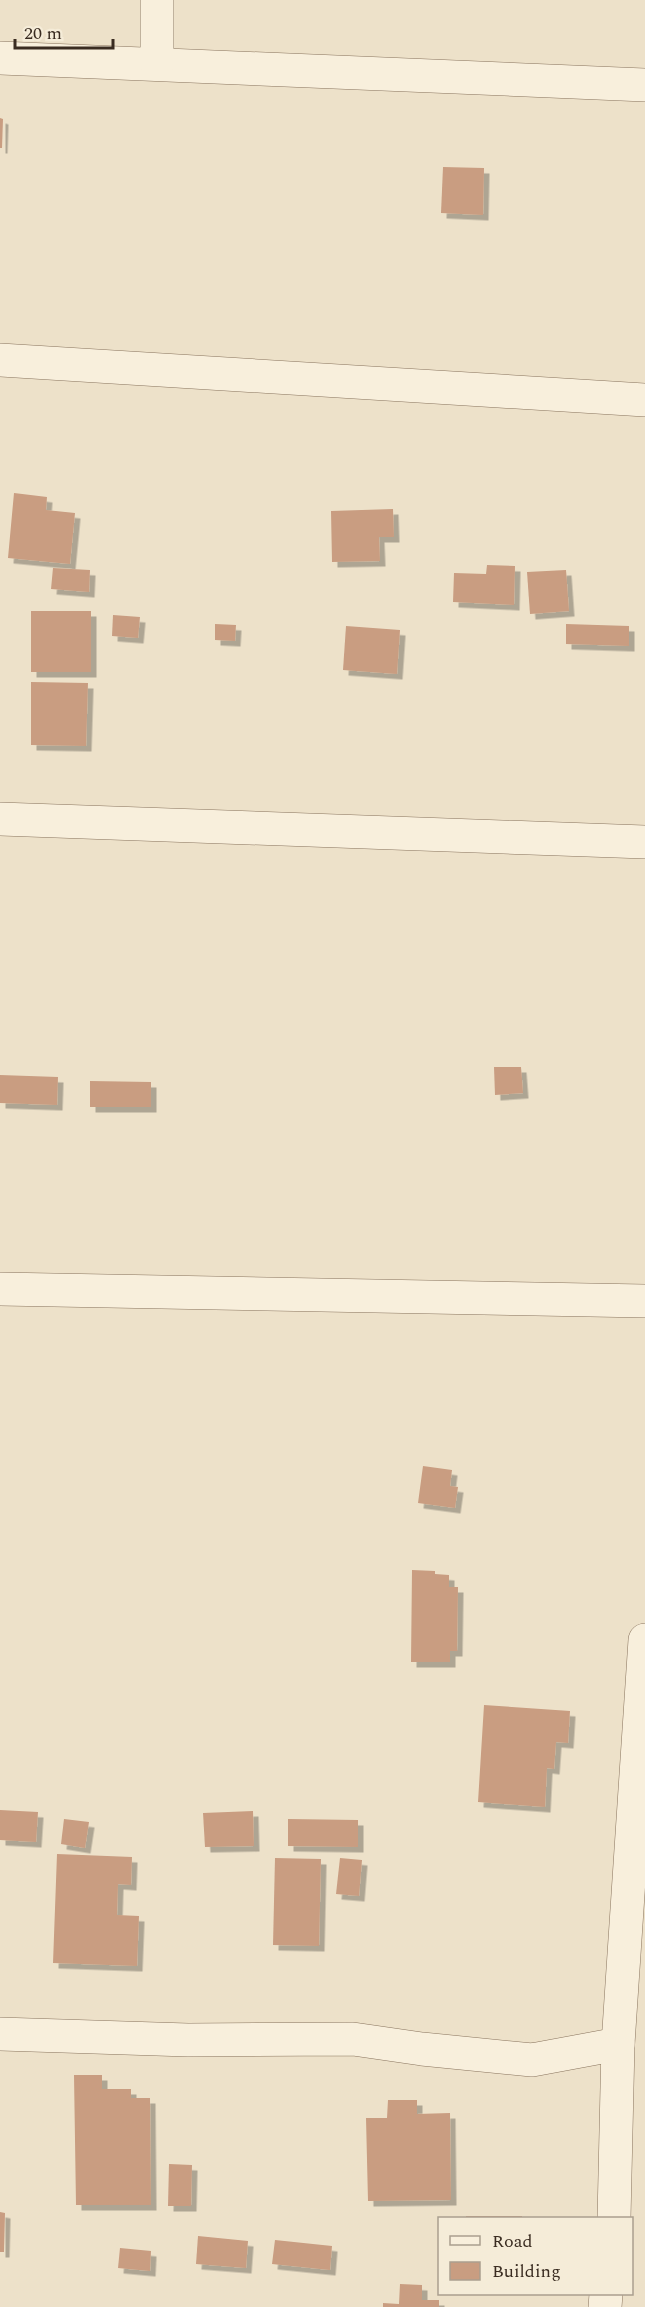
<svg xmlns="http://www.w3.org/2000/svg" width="645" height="2307" font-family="Spectral,serif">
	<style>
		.building { fill: #c99d81; filter: url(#shadow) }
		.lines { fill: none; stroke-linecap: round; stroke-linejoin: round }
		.minor-casing { stroke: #89745e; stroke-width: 34 }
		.minor { stroke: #f8efdc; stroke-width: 33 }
	</style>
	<defs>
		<filter id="shadow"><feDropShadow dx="5.5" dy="5.5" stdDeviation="0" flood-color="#0004"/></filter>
	</defs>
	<rect width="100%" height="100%" fill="#ede1c9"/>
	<g class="building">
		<polygon points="0,118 3,119 2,148 0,148"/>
		<polygon points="443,167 484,168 483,215 441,213"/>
		<polygon points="14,493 47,497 46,510 75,513 70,564 8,558"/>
		<polygon points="393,509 394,537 379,537 380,561 332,562 331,511"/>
		<polygon points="487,565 515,566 514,605 453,602 454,573 486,574"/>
		<polygon points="53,568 90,570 89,592 51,589"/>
		<polygon points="566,570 569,611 530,614 527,572"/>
		<rect x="31" y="611" width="60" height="61"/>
		<polygon points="113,615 140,617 138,638 112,636"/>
		<polygon points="215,624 236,625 235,641 215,640"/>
		<polygon points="566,624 629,626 629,646 566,644"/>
		<polygon points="346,626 400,630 397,674 343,670"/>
		<polygon points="31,682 88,683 86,746 31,745"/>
		<polygon points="494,1067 521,1067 523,1093 495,1095"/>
		<polygon points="0,1075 58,1077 57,1105 0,1103"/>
		<polygon points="90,1081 151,1082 151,1107 90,1107"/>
		<polygon points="423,1466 452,1470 450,1486 458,1487 455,1508 418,1503"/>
		<polygon points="412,1570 435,1571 435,1574 449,1575 449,1587 458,1587 457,1651 450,1651 450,1662 411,1662"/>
		<polygon points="484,1705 570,1711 568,1743 556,1742 554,1769 547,1768 545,1807 478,1802"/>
		<polygon points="0,1810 38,1812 36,1842 0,1840"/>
		<polygon points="253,1811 254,1846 205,1847 203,1813"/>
		<polygon points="64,1819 89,1822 85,1848 61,1844"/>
		<polygon points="288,1819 358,1820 358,1847 288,1846"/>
		<polygon points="57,1854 132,1857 131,1885 118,1884 117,1915 139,1916 137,1966 53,1963"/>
		<polygon points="275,1858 321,1859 319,1946 273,1945"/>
		<polygon points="340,1858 362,1860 359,1896 336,1894"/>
		<polygon points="74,2075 102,2075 102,2089 131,2089 131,2098 150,2098 151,2205 76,2205"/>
		<polygon points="388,2100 417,2100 417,2114 450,2113 451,2200 368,2201 366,2118 387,2118"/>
		<polygon points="169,2164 192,2165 191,2206 168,2206"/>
		<polygon points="0,2212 5,2213 4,2252 0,2252"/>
		<rect x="466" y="2216" width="56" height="2"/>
		<polygon points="198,2236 248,2241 246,2268 196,2264"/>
		<polygon points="275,2240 332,2246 330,2270 272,2264"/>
		<polygon points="120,2248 151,2251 150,2271 118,2268"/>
		<polygon points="400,2284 422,2285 422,2300 439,2300 439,2307 383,2307 383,2303 399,2304"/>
	</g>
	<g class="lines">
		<g class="minor-casing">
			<g id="minor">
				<polyline points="0,58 645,85"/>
				<polyline points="157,64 157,0"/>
				<polyline points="0,360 645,400"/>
				<polyline points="0,819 645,842"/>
				<polyline points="0,1289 645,1301"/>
				<polyline points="0,2034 188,2040 353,2039 422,2049 532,2060 618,2044"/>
				<polyline points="614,2218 618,2044 645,1640"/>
				<polyline points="605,2307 606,2294"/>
			</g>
		</g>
		<use href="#minor" class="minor"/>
	</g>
	<rect x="438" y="2217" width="195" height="78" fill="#f5ecd8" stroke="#aa9f8f" stroke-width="1.5"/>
	<rect x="450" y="2236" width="30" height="9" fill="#f8efdc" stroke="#aa9f8f" stroke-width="1.5"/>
	<text x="492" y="2247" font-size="18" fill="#3a2c21">Road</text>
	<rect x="450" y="2262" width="30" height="18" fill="#c99d81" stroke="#aa9f8f" stroke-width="1.5"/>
	<text x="492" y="2277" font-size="18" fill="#3a2c21">Building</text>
	<path d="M15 39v9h98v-9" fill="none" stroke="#3a2c21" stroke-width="3"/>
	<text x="24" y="39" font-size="18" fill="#3a2c21" stroke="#f5ecd8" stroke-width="4.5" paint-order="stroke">20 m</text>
</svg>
